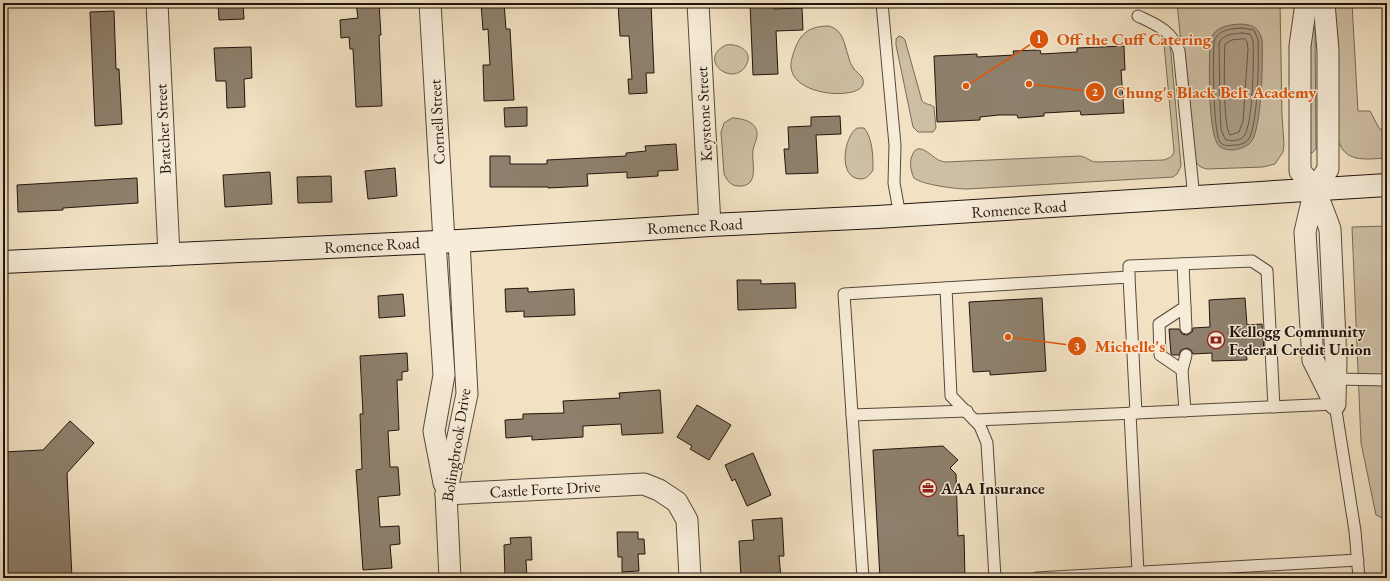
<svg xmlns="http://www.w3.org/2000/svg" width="1390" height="581" font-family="'EB Garamond',serif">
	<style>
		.green { fill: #cebfa4; stroke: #786a59 }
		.water { fill: #ab9c85; stroke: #746655 }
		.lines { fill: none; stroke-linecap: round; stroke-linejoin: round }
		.shore { stroke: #66584a; stroke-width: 1 }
		.building { fill: #8e806c; stroke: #21150e }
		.lane-casing { stroke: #55483b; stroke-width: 13 }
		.street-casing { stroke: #55483b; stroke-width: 23 }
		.secondary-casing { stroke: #21150e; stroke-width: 24 }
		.lane { stroke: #f7ecd8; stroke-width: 11 }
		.street { stroke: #f7ecd8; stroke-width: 21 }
		.secondary { stroke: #f7ecd8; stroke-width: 22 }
		.labels { text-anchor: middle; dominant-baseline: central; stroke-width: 3; stroke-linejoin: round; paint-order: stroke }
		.street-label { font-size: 16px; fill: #21150e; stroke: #f7ecd8 }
		.poi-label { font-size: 16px; font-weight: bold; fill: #21150e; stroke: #f7ecd8; text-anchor: start }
		.leader { fill: none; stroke: #de560c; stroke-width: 1.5 }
		.callout-dot { fill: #de560c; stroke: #f7ecd8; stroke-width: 1.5 }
		.mark-label { font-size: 12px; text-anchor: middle; font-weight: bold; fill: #fff }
		.callout-label { font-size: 17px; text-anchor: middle; font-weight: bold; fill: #de560c; stroke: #f7ecd8; stroke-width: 3; stroke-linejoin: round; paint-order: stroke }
	</style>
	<rect width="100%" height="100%" fill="#f2e2c3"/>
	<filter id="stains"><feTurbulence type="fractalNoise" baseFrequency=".005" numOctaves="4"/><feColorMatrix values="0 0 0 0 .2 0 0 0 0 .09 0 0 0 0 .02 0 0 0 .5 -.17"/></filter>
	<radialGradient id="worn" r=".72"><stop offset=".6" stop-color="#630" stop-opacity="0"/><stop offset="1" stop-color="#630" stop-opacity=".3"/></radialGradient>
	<g class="green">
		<path d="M1177 3H1280L1282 115 1284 145 1283 152 1275 164 1263 167 1207 169C1197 167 1195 162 1192 152Z"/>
		<path d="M1335 3H1352L1358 111H1370L1379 128 1387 134V158C1365 159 1343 164 1337 136Z"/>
		<polygon points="1313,25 1315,28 1316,149 1312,153 1309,150 1310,28"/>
		<path d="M829 26C843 30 844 43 848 55 849 60 851 65 854 69 858 74 865 77 863 84 860 101 781 97 792 58 798 36 806 26 829 26Z"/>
		<path d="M899 36 902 37 905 40 922 101C926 105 931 104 934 107L936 128 933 132H918L913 127 896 45V39Z"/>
		<path d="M1166 39 1170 42 1181 166 1177 174 1173 177 967 189C956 189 923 185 914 178 911 172 909 163 912 156 917 140 930 155 937 159 939 161 942 161 945 162L1080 156C1087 157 1090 162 1097 162L1164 160C1169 158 1173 157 1174 151L1164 44Z"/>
		<path d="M726 45C739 43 755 52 745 67 731 87 697 59 726 45Z"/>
		<path d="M732 118C742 118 758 122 757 135 757 140 754 144 753 150 751 162 761 188 737 186 730 185 727 180 724 174L721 132 724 123Z"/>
		<path d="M857 128H864C873 138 873 158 873 170 870 175 866 179 861 179 837 179 844 136 857 128Z"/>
		<polygon points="1387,226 1387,520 1376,515 1361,443 1352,227"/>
	</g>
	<path class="water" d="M1241 24C1254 25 1259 28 1262 40 1263 58 1262 129 1251 142 1247 147 1240 149 1233 150 1227 150 1220 149 1217 143 1208 128 1209 61 1210 41 1215 26 1228 25 1241 24Z"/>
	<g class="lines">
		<g class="shore">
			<path d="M1242 28 1254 30 1258 40C1259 59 1258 127 1248 140 1244 144 1239 145 1234 145 1229 146 1223 146 1220 142 1213 131 1213 58 1214 42 1218 29 1231 29 1242 28Z"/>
			<path d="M1242 33 1250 34 1253 41C1254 58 1253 125 1244 136 1240 141 1230 142 1225 139L1221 129 1220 108 1219 43C1223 34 1233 34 1242 33Z"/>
			<path d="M1245 39 1247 42 1248 49 1243 121 1239 132 1230 135C1223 127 1224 58 1225 44L1232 40Z"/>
		</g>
	</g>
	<g class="building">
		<polygon points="218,3 243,3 244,19 219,20"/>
		<polygon points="356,3 379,3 381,35 379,35 382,106 356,107 353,49 350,49 349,37 341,38 340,20 358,18"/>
		<polygon points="481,3 504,3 506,29 510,29 514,100 484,101 483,65 490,65 488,29 483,30"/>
		<polygon points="651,3 654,73 646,73 647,93 629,94 628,79 632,79 629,36 620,36 618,4"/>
		<polygon points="750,3 773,3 774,9 802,8 803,30 776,31 778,74 753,75"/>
		<polygon points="114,11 116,69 119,69 122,124 95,126 90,12"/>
		<polygon points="1124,46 1125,70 1121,70 1124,113 1081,115 1080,111 1044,113 1044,116 1018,118 1017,115 999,115 980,117 980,120 937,122 934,56 977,54 977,57 1014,55 1013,51 1040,50 1041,54 1077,52 1077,48"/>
		<polygon points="251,47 252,78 244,79 245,107 227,108 226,81 216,81 214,48"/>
		<polygon points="527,107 527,126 505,127 504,108"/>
		<polygon points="840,116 841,134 816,135 818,173 786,174 784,149 789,149 788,127 811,126 811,117"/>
		<polygon points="676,144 678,170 658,171 658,176 627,178 627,172 587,174 588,186 548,188 548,187 490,187 490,156 510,156 510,164 547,164 547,160 626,156 626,153 646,151 645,146"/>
		<polygon points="395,168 397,196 368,199 365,171"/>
		<polygon points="270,172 272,204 225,207 223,175"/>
		<polygon points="331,176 332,202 298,203 297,177"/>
		<polygon points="137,178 138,203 63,208 63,210 18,212 17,185"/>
		<polygon points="737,280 761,280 761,284 795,283 796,308 738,310"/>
		<polygon points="528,288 528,292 574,289 575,315 524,317 524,311 506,312 505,289"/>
		<polygon points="403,294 405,316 379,318 378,296"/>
		<polygon points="1042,298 1046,371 990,375 990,371 973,372 969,302"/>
		<polygon points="1245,298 1247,325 1262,324 1264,351 1246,352 1247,360 1212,361 1212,353 1193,354 1191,350 1187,348 1181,350 1179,355 1173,355 1171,354 1169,329 1179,329 1182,334 1187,335 1192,332 1193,328 1210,327 1209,300"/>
		<polygon points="407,353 408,371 402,372 402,380 397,380 399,430 388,431 390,467 398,467 400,495 378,497 380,527 399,526 400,544 390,545 392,568 363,570 356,470 362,469 360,414 363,414 360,356"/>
		<polygon points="660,390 663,433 622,435 621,424 583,426 583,437 532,440 532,436 506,438 505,420 523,419 523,414 564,413 563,401 620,398 619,393"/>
		<polygon points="697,405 731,425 709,460 690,449 692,446 677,437"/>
		<polygon points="70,421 94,443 67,473 72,578 3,578 3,452 43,450"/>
		<polygon points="943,446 958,460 950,468 956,474 958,536 964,535 965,578 880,578 873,450"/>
		<polygon points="753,453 771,495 747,506 735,479 732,481 725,465"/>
		<polygon points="782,518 784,556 779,556 781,578 741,578 739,541 754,540 752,520"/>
		<polygon points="617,532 638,532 638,539 644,539 645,554 638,554 639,571 622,572 622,557 618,557"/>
		<polygon points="531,537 532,560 526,560 527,578 505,578 504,545 511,544 510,538"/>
	</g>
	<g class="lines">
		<g class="lane-casing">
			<g id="lane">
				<polyline points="882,3 895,145 894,183 900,216"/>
				<path d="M1138 16C1157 25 1171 30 1179 51L1194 198"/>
				<polyline points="1183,264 1185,307 1159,324 1160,355 1182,370 1185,411"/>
				<polyline points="1129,277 1129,266 1252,261 1267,271 1274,407"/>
				<polyline points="946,288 951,396 980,426 987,443 995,578"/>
				<polyline points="1185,307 1186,328"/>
				<polyline points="1182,370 1186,355"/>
				<polyline points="1335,379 1387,380"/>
				<polyline points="1130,413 1138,572"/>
				<polyline points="852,415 967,411"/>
				<polyline points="975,420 1136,413"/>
				<polyline points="863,578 844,294 1129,277 1136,413 1335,404 1355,531 1359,578"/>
				<polyline points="1037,578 1358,560"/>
			</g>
		</g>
		<g class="street-casing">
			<g id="street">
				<polyline points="157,3 169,255"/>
				<polyline points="430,3 444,241"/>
				<polyline points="698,3 710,225"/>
				<polyline points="1306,3 1300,46 1300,171 1315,189 1330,229 1336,362 1335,400"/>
				<polyline points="1324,3 1328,51 1328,169 1315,189 1305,232 1313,360 1335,404"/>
				<polyline points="435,242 444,375 434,431 444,483"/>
				<polyline points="446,494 644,484 659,490 677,502 687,520 690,578"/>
				<polyline points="450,578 446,494 467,394 459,241"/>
			</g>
		</g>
		<g class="secondary-casing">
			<polyline id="secondary" points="3,262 459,241 710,225 877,217 1387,185"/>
		</g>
		<use href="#lane" class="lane"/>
		<use href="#street" class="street"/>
		<use href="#secondary" class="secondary"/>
	</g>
	<defs>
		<g id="bank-ring" transform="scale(0.9)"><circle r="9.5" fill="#f7ecd8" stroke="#8f2418" stroke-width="1.5"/><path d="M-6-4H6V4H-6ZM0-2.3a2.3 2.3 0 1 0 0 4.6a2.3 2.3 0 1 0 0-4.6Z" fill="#8f2418"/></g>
		<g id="office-ring" transform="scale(0.9)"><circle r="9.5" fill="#f7ecd8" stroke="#8f2418" stroke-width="1.5"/><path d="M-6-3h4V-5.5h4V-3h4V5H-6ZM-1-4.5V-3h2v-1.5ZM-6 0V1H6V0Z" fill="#8f2418"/></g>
	</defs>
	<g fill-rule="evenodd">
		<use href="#bank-ring" x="1216" y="340"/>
		<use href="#office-ring" x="928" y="488"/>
	</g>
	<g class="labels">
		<g class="street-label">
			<text transform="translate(704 114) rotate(-93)">Keystone Street</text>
			<text transform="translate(437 122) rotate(-93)">Cornell Street</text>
			<text transform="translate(163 129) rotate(-93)">Bratcher Street</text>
			<text transform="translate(1019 209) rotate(-4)">Romence Road</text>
			<text transform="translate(695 226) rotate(-3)">Romence Road</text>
			<text transform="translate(372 245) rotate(-3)">Romence Road</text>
			<text transform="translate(456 445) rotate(-81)">Bolingbrook Drive</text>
			<text transform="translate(545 489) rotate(-3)">Castle Forte Drive</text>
		</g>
		<g class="poi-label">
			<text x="1229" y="331">Kellogg Community<tspan x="1229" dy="18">Federal Credit Union</tspan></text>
			<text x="941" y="488">AAA Insurance</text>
		</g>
	</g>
	<path class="leader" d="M966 86L1039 39M1029 84L1095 92M1008 337L1077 346"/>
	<g class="callout-dot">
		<circle cx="966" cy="86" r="4"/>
		<circle cx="1029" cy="84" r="4"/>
		<circle cx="1008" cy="337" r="4"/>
		<circle cx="1039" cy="39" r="10"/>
		<circle cx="1095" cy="92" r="10"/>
		<circle cx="1077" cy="346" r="10"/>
	</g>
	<g class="mark-label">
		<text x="1039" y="43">1</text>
		<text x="1095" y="96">2</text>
		<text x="1077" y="350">3</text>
	</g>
	<g class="callout-label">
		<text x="1134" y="45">Off the Cuff Catering</text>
		<text x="1215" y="98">Chung's Black Belt Academy</text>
		<text x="1130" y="352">Michelle's</text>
	</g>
	<rect width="1390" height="581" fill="none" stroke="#f2e2c3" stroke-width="16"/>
	<rect x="4" y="4" width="1382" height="573" fill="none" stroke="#21150e" stroke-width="2"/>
	<rect x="8" y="8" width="1374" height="565" fill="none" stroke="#21150e"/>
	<rect width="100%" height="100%" filter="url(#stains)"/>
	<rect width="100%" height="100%" fill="url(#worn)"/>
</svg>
